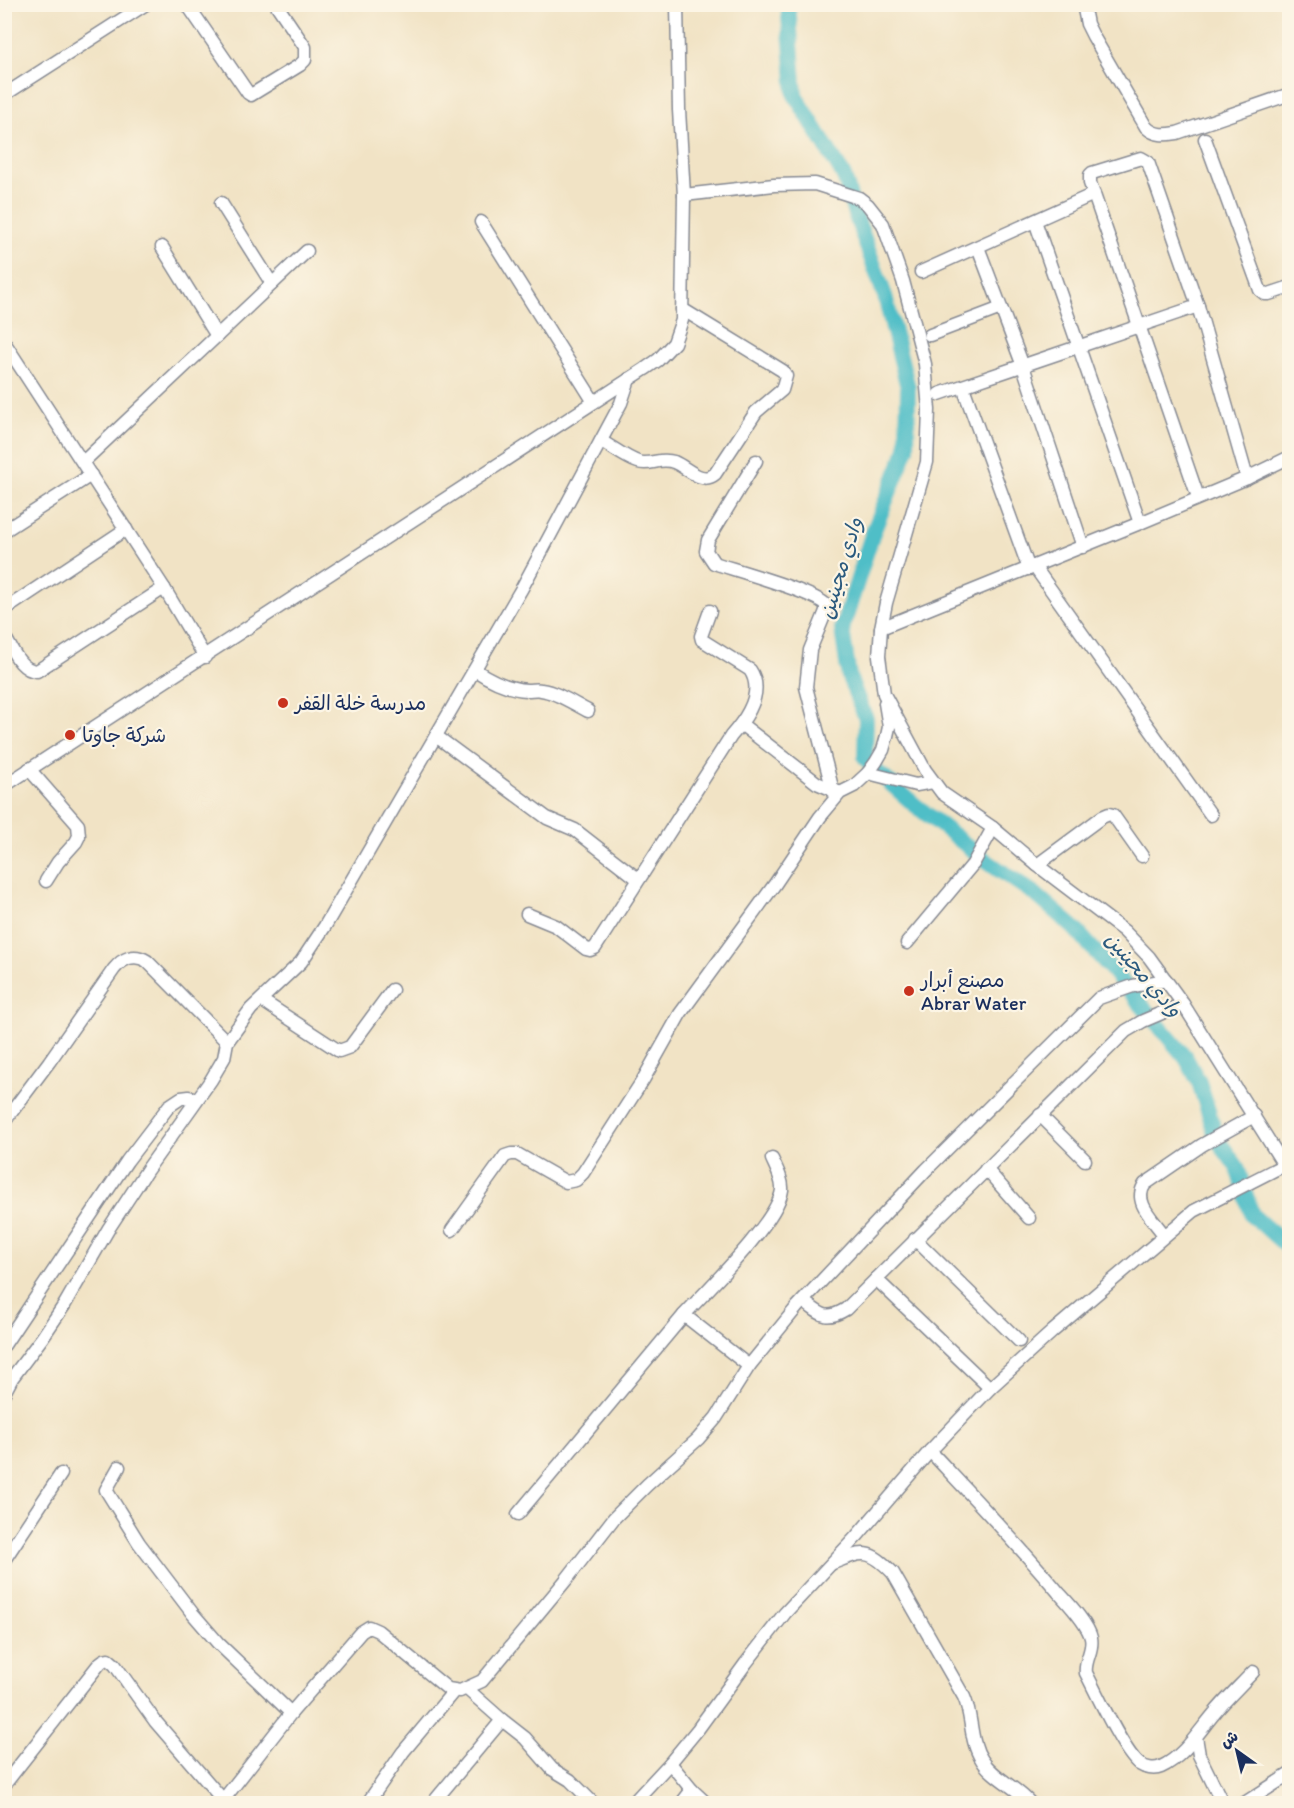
<svg xmlns="http://www.w3.org/2000/svg" width="1294" height="1808" font-family="Itim,'Playpen Sans Arabic',sans-serif">
	<style>
		.lines { fill: none; stroke-linecap: round; stroke-linejoin: round }
		.river { stroke: #50bec7; stroke-width: 16 }
		.minor-casing { stroke: #868992; stroke-width: 15 }
		.minor { stroke: #fff; stroke-width: 12 }
		.poi-dot { fill: #c8321e; stroke: #fcf5e5; stroke-width: 2 }
		.labels { text-anchor: middle; dominant-baseline: central; stroke-width: 4.5; stroke-linejoin: round; paint-order: stroke }
		.poi-label { font-size: 20px; fill: #1b2f5e; stroke: #fcf5e5; text-anchor: start }
		.water-label { font-size: 21px; font-style: italic; fill: #2b5a7e; stroke: #fcf5e5 }
	</style>
	<rect width="100%" height="100%" fill="#fcf5e5"/>
	<filter id="ink" filterUnits="userSpaceOnUse"><feTurbulence type="fractalNoise" baseFrequency=".0167" numOctaves="2"/><feDisplacementMap in="SourceGraphic" scale="12" xChannelSelector="R" yChannelSelector="G"/><feConvolveMatrix kernelMatrix="1 2 1 2 8 2 1 2 1" color-interpolation-filters="sRGB"/></filter>
	<filter id="wash" filterUnits="userSpaceOnUse"><feTurbulence type="fractalNoise" baseFrequency=".008" numOctaves="4" result="noise"/><feDisplacementMap in="SourceGraphic" scale="24" xChannelSelector="R" yChannelSelector="G"/><feGaussianBlur stdDeviation="1.35" result="paint"/><feColorMatrix in="noise" values="0 0 0 0 0 0 0 0 0 0 0 0 0 0 0 0 0 1.4 0 .05"/><feComposite in="paint" operator="in"/></filter>
	<g filter="url(#wash)">
		<rect width="100%" height="100%" fill="#f1e3c5"/>
		<g class="lines">
			<polyline class="river" points="788,4 795,95 844,176 854,211 885,296 908,388 907,448 872,535 842,629 849,677 866,719 865,757 876,771 915,805 989,863 1035,894 1073,927 1112,970 1186,1058 1199,1082 1217,1139 1237,1167 1252,1215 1290,1249"/>
		</g>
	</g>
	<g filter="url(#ink)">
		<g class="lines">
			<g class="minor-casing">
				<g id="minor">
					<polyline points="187,4 248,93 251,95 300,65 305,60 305,47 276,4"/>
					<path d="M1083 4 1087 24 1093 36 1146 127C1155 136 1165 135 1177 133L1290 94"/>
					<polyline points="4,95 146,4"/>
					<polyline points="1205,139 1260,290 1265,294 1269,294 1290,287"/>
					<polyline points="684,195 774,185 815,184 859,198 868,205 883,224 903,281 925,364 929,410 927,462 886,603 881,628 879,656 884,694 925,770 942,793 993,828 1037,865 1124,931 1149,957 1183,1004 1284,1165 1290,1162"/>
					<polyline points="221,203 272,284"/>
					<polyline points="1035,221 1140,523"/>
					<polyline points="481,222 594,402"/>
					<polyline points="162,247 217,336"/>
					<polyline points="978,247 1023,366 1083,547"/>
					<polyline points="921,272 1094,194"/>
					<polyline points="930,335 1001,308"/>
					<polyline points="4,342 164,588 205,657"/>
					<polyline points="963,387 1029,569"/>
					<polyline points="939,394 1198,306"/>
					<path d="M601 441C612 447 626 458 638 462 650 466 660 457 674 462 688 468 702 485 715 474L756 412 782 390 786 376 783 371 682 309"/>
					<path d="M756 461 708 540 706 551 714 563C735 570 815 592 826 605V611L810 650 806 687 833 791"/>
					<polyline points="83,462 307,251"/>
					<polyline points="1198,497 1090,183 1090,175 1092,173 1141,158 1148,162 1198,306 1247,478"/>
					<polyline points="4,531 91,475"/>
					<polyline points="1034,566 1211,815"/>
					<polyline points="4,610 126,529"/>
					<polyline points="881,628 1140,523 1247,478 1290,457"/>
					<path d="M4 636C12 648 20 671 37 671L164 588"/>
					<path d="M475 670C490 680 508 689 527 690 532 690 537 689 541 690 557 692 574 704 588 711"/>
					<polyline points="741,724 817,783 838,792"/>
					<polyline points="436,736 547,818 575,830 638,879"/>
					<polyline points="29,769 78,825 79,836 76,842 58,862 46,881"/>
					<polyline points="868,773 916,785 933,782"/>
					<polyline points="4,786 645,369 658,360 674,343 682,320 684,195 679,110 677,4"/>
					<polyline points="1037,865 1102,817 1109,814 1113,815 1142,856"/>
					<path d="M527 914 556 926 586 949 590 950 595 948 731 736C746 719 765 692 750 670L702 640 701 636 710 611"/>
					<polyline points="907,943 973,864 993,828"/>
					<polyline points="261,1000 339,1051 350,1047 392,990"/>
					<polyline points="1040,1115 1085,1160"/>
					<path d="M4 1122 49 1062 114 969C123 958 134 953 147 961L227 1042"/>
					<polyline points="986,1169 1029,1218"/>
					<polyline points="452,1230 505,1156 511,1154 517,1154 566,1182 576,1180 583,1173 643,1080 680,1014 775,884 820,817 840,793 854,786 868,773 876,762 883,750 887,736 889,727 885,703"/>
					<path d="M1164 1235C1154 1220 1132 1202 1145 1184L1202 1145 1254 1116"/>
					<polyline points="915,1239 1019,1341"/>
					<polyline points="876,1279 990,1388"/>
					<path d="M803 1301C821 1314 825 1322 846 1309L1126 1031 1143 1021 1183 1004"/>
					<polyline points="4,1345 127,1161 169,1106 181,1098 189,1097 196,1100"/>
					<path d="M749 1366 684 1315C707 1290 778 1221 782 1190 783 1180 776 1168 772 1159"/>
					<polyline points="4,1393 12,1378 42,1338 65,1304 109,1228 147,1170 211,1080 224,1058 227,1042 251,1009 301,962 325,926 522,588 621,403 629,379"/>
					<path d="M930 1451C974 1498 1018 1544 1059 1593 1069 1604 1088 1624 1091 1638 1094 1650 1084 1660 1086 1673 1097 1694 1123 1751 1139 1764 1145 1768 1154 1770 1161 1767 1183 1757 1198 1733 1213 1715 1225 1700 1240 1686 1253 1672"/>
					<polyline points="119,1467 106,1490 139,1543 193,1614 218,1643 291,1713"/>
					<polyline points="518,1514 684,1315"/>
					<polyline points="4,1560 61,1474"/>
					<path d="M833 1563C863 1551 869 1548 893 1573L964 1697C973 1717 969 1740 982 1760 993 1778 1017 1787 1031 1804"/>
					<polyline points="467,1689 502,1720 525,1738 552,1769 570,1780 594,1804"/>
					<polyline points="1196,1737 1199,1755 1223,1804"/>
					<polyline points="670,1763 692,1790 707,1804"/>
					<polyline points="4,1785 100,1663 104,1660 108,1659 115,1665 155,1721 223,1800"/>
					<polyline points="220,1804 291,1713 361,1632 369,1627 378,1631 448,1689 460,1691 482,1681 566,1580 614,1518 647,1485 698,1439 716,1418 749,1366 797,1307 926,1170 1099,998 1133,986 1166,980"/>
					<polyline points="367,1804 403,1752 454,1691"/>
					<polyline points="432,1804 502,1720"/>
					<polyline points="632,1804 670,1763 698,1729 746,1663 785,1613 857,1536 930,1451 990,1388 1053,1331 1194,1211 1284,1165 1290,1173"/>
					<polyline points="681,1804 692,1790"/>
					<polyline points="1243,1804 1290,1774"/>
				</g>
			</g>
			<use href="#minor" class="minor"/>
		</g>
	</g>
	<g class="poi-dot">
		<circle cx="283" cy="703" r="6"/>
		<circle cx="70" cy="735" r="6"/>
		<circle cx="909" cy="991" r="6"/>
	</g>
	<g class="labels">
		<g class="poi-label">
			<text x="295" y="703">مدرسة خلة القفر</text>
			<text x="82" y="735">شركة جاوتا</text>
			<text x="921" y="980">مصنع أبرار<tspan x="921" dy="23">Abrar Water</tspan></text>
		</g>
		<g class="water-label">
			<text transform="translate(840 568) rotate(-73)">وادي مجينين</text>
			<text transform="translate(1144 974) rotate(49)">وادي مجينين</text>
		</g>
	</g>
	<rect width="1294" height="1808" fill="none" stroke="#fcf5e5" stroke-width="24"/>
	<g transform="translate(1237 1751) rotate(326)" stroke="#fcf5e5" stroke-width="4.5" paint-order="stroke">
	<path d="M0-4.5L10 22L0 15L-10 22Z" fill="#1b2f5e"/>
	<text y="-9" font-size="16" font-weight="bold" text-anchor="middle" fill="#1b2f5e">ش</text>
	</g>
</svg>
